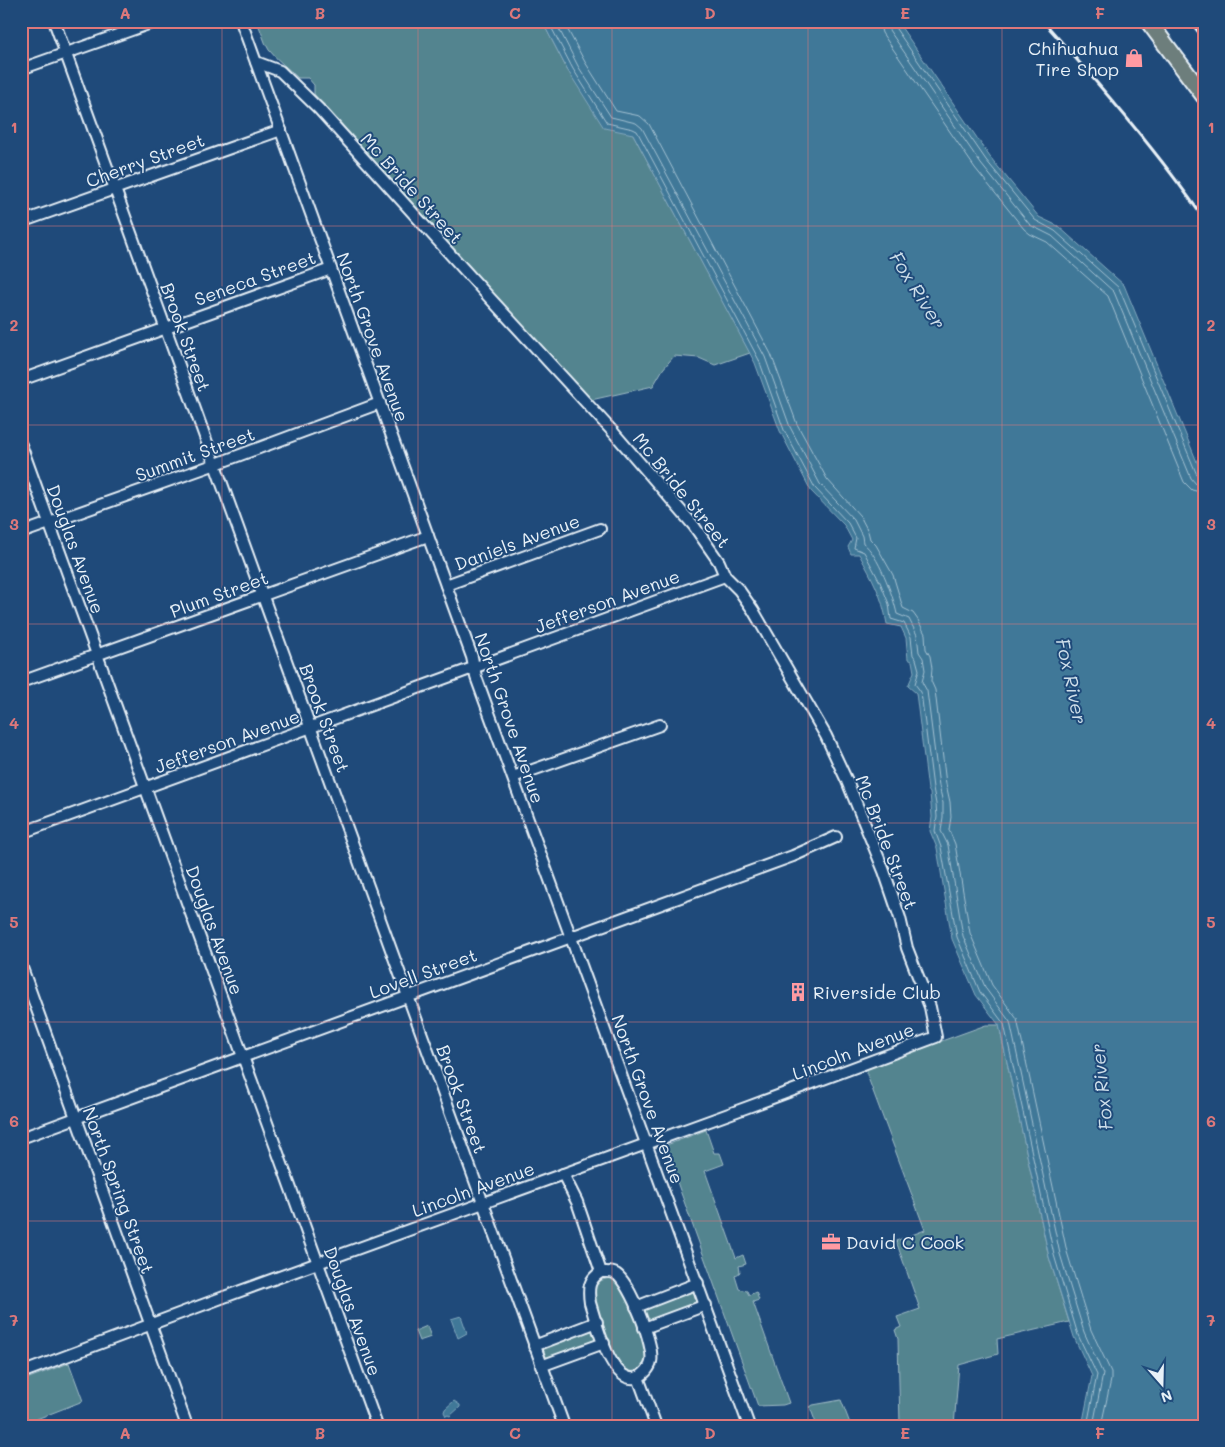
<svg xmlns="http://www.w3.org/2000/svg" width="1225" height="1447" font-family="Mali,sans-serif">
	<style>
		.green { fill: #53848f; stroke: #9ebac4 }
		.water { fill: #3f7898; stroke: #83a8be }
		.lines { fill: none; stroke-linecap: round; stroke-linejoin: round }
		.shore { stroke: #a4c1d2; stroke-width: 1 }
		.minor-casing { stroke: #e8f1f8; stroke-width: 14 }
		.primary-casing { stroke: #e8f1f8; stroke-width: 19 }
		.minor { stroke: #1f4a7a; stroke-width: 10 }
		.primary { stroke: #6d7e7c; stroke-width: 15 }
		.rail { stroke: #e8f1f8; stroke-width: 3 }
		.grid { fill: none; stroke: #dd787b; stroke-width: 1; stroke-opacity: 0.55 }
		.labels { text-anchor: middle; dominant-baseline: central; stroke-width: 4; stroke-linejoin: round; paint-order: stroke }
		.poi-label { font-size: 18px; fill: #e8f1f8; stroke: #1f4a7a; text-anchor: start }
		.street-label { font-size: 18px; fill: #e8f1f8; stroke: #1f4a7a }
		.water-label { font-size: 19px; font-style: italic; fill: #cfdfea; stroke: #1f4a7a }
		.neatline { fill: none; stroke: #dd787b; stroke-width: 2 }
		.grid-label { font-size: 16px; text-anchor: middle; font-weight: bold; fill: #dd787b }
	</style>
	<rect width="100%" height="100%" fill="#1f4a7a"/>
	<filter id="ink" filterUnits="userSpaceOnUse"><feTurbulence type="fractalNoise" baseFrequency=".02" numOctaves="2"/><feDisplacementMap in="SourceGraphic" scale="10" xChannelSelector="R" yChannelSelector="G"/><feConvolveMatrix kernelMatrix="1 2 1 2 8 2 1 2 1" color-interpolation-filters="sRGB"/></filter>
	<g filter="url(#ink)">
		<g class="green">
			<path d="M256 21H542L568 71 633 134 750 353 715 365 699 358 674 356 663 369 653 386 591 400 391 182 314 94V85L308 78H298C289 69 277 60 269 50 263 41 262 30 256 21Z"/>
			<polygon points="986,1025 999,1025 1049,1257 1069,1322 997,1339 998,1354 959,1365 954,1426 900,1426 898,1339 895,1330 901,1327 897,1317 920,1309 896,1241 925,1230 867,1075 867,1068"/>
			<polygon points="706,1130 714,1153 720,1153 724,1164 705,1171 736,1258 743,1255 746,1264 739,1266 740,1272 735,1276 739,1289 747,1291 749,1295 756,1292 759,1300 753,1302 789,1403 783,1405 758,1406 664,1146"/>
			<path d="M611 1278 621 1285 630 1302 647 1352 645 1365C637 1371 629 1375 621 1367 613 1360 597 1314 595 1302 594 1298 593 1292 595 1287 598 1280 605 1279 611 1278Z"/>
			<polygon points="691,1292 694,1293 697,1304 650,1321 648,1320 644,1311 646,1308"/>
			<polygon points="427,1326 431,1337 419,1341 415,1331"/>
			<polygon points="591,1329 595,1332 597,1338 595,1341 547,1359 542,1347"/>
			<polygon points="69,1363 83,1401 29,1422 30,1426 21,1426 21,1381"/>
			<polygon points="841,1400 851,1426 817,1426 810,1407 813,1405"/>
		</g>
		<g class="water">
			<path d="M542 21H897L990 157 1039 217 1058 226 1124 285 1204 479V1426H1082L1092 1376 1074 1337 1049 1257 999 1025 976 995 952 939 937 848 930 831 932 817 930 793 928 790 916 693 908 686 914 672 912 661 908 659 906 638 901 627 887 624C882 595 873 580 859 554H851L848 547 852 540 844 525 811 491 780 431 755 363 633 134 604 128 568 71Z"/>
			<polygon points="461,1316 467,1333 458,1338 451,1319"/>
			<polygon points="454,1401 460,1405 460,1407 450,1416 448,1415 446,1416 444,1412 445,1409"/>
		</g>
		<g class="lines">
			<g class="shore">
				<polyline points="548,21 573,69 607,123 633,129 637,131 759,360 784,430 815,488 848,523 856,538 854,548 864,552 880,582 889,604 891,619 904,623 911,637 913,655 916,659 919,670 915,684 921,692 933,788 936,804 937,817 935,831 941,847 957,937 980,992 1004,1024 1054,1255 1078,1335 1097,1375 1087,1426"/>
				<path d="M555 21 578 66 611 117 636 123 642 128 765 357 790 427 820 484 854 520 862 536 863 543C878 554 893 595 897 614L909 619 917 635 919 652 923 658 925 670 922 682 927 691 939 786 943 803V817L941 831 948 845 963 936 986 989 1010 1022 1060 1254 1084 1332 1103 1374 1093 1426"/>
				<polyline points="563,21 585,62 616,111 640,116 649,124 771,354 797,424 827,479 860,516 868,531 870,539 876,545 893,575 903,608 913,613 918,620 925,634 926,649 930,656 932,668 931,681 935,690 946,784 950,802 951,817 949,830 955,844 970,933 992,985 1017,1019 1067,1252 1091,1330 1111,1372 1111,1380 1101,1426"/>
				<polyline points="879,21 882,33 975,168 1024,229 1030,234 1047,242 1108,296 1184,482 1192,490 1204,493"/>
				<polyline points="887,21 889,30 981,164 1030,225 1052,236 1114,292 1191,478 1196,484 1204,485"/>
				<polyline points="893,21 894,26 986,160 1035,220 1055,231 1119,288 1197,475 1200,479 1204,479"/>
			</g>
			<g class="minor-casing">
				<g id="minor">
					<polyline points="54,21 564,1426"/>
					<polyline points="241,21 472,657 476,677 749,1426"/>
					<polyline points="21,69 157,21"/>
					<polyline points="21,222 281,130"/>
					<polyline points="21,380 331,269"/>
					<polyline points="21,445 377,1426"/>
					<polyline points="21,533 216,464 380,403"/>
					<polyline points="446,585 600,529"/>
					<polyline points="21,682 428,536"/>
					<polyline points="513,777 660,725"/>
					<polyline points="21,833 725,576"/>
					<polyline points="21,965 187,1426"/>
					<polyline points="21,1138 793,856 836,837"/>
					<polyline points="563,1174 577,1202 601,1272"/>
					<path d="M601 1272C606 1272 612 1271 616 1274 630 1283 655 1347 651 1362 650 1368 644 1374 639 1377 611 1388 596 1321 590 1303 588 1289 588 1280 601 1272Z"/>
					<polyline points="636,1307 698,1283"/>
					<polyline points="644,1328 706,1305"/>
					<polyline points="534,1346 597,1322"/>
					<polyline points="541,1366 604,1343"/>
					<polyline points="21,1373 224,1297 748,1107 936,1037 930,1007 907,948 900,918 884,871 847,781 826,736 753,610 739,590 725,576 719,562 694,526 614,433 488,296 319,109 280,71 256,62"/>
					<polyline points="638,1377 656,1426"/>
				</g>
			</g>
			<g class="primary-casing">
				<polyline id="primary" points="1148,21 1204,96"/>
			</g>
			<use href="#minor" class="minor"/>
			<use href="#primary" class="primary"/>
			<g class="rail">
				<path d="M1043 21C1099 85 1156 149 1204 219"/>
				<polyline points="1190,21 1204,39"/>
			</g>
		</g>
	</g>
	<path class="grid" d="M222 21V1426M418 21V1426M612 21V1426M808 21V1426M1002 21V1426M21 226H1204M21 425H1204M21 624H1204M21 823H1204M21 1022H1204M21 1221H1204"/>
	<defs>
		<g id="shop-bare" transform="scale(1.5)"><path d="M-5-2.5h2.3a2.7 3.5 0 0 1 5.4 0H5L5.5 6h-11ZM-1.5-2.5h3a1.5 2.3 0 0 0-3 0Z" fill="#ff9aa2" stroke="#1f4a7a" stroke-width="2.5" paint-order="stroke"/></g>
		<g id="building-bare" transform="scale(1.5)"><path d="M-4-6H4V6H1V3H-1V6H-4ZM-2.5-4.3h1.7v1.8h-1.7ZM.8-4.3h1.7v1.8H.8ZM-2.5-1h1.7V.8h-1.7ZM.8-1h1.7V.8H.8Z" fill="#ff9aa2" stroke="#1f4a7a" stroke-width="2.5" paint-order="stroke"/></g>
		<g id="office-bare" transform="scale(1.5)"><path d="M-6-3h4V-5.5h4V-3h4V5H-6ZM-1-4.5V-3h2v-1.5ZM-6 0V1H6V0Z" fill="#ff9aa2" stroke="#1f4a7a" stroke-width="2.5" paint-order="stroke"/></g>
	</defs>
	<g fill-rule="evenodd">
		<use href="#shop-bare" x="1134" y="58"/>
		<use href="#building-bare" x="798" y="992"/>
		<use href="#office-bare" x="831" y="1242"/>
	</g>
	<g class="labels">
		<g class="poi-label">
			<text x="1119" y="48" text-anchor="end">Chihuahua<tspan x="1119" dy="21">Tire Shop</tspan></text>
			<text x="813" y="992">Riverside Club</text>
			<text x="846" y="1242">David C Cook</text>
		</g>
		<g class="street-label">
			<text transform="translate(145 160) rotate(-20)">Cherry Street</text>
			<text transform="translate(412 188) rotate(48)">Mc Bride Street</text>
			<text transform="translate(255 278) rotate(-20)">Seneca Street</text>
			<text transform="translate(186 337) rotate(70)">Brook Street</text>
			<text transform="translate(373 337) rotate(70)">North Grove Avenue</text>
			<text transform="translate(195 454) rotate(-20)">Summit Street</text>
			<text transform="translate(682 490) rotate(51)">Mc Bride Street</text>
			<text transform="translate(517 542) rotate(-20)">Daniels Avenue</text>
			<text transform="translate(76 549) rotate(70)">Douglas Avenue</text>
			<text transform="translate(219 594) rotate(-20)">Plum Street</text>
			<text transform="translate(607 601) rotate(-20)">Jefferson Avenue</text>
			<text transform="translate(325 718) rotate(70)">Brook Street</text>
			<text transform="translate(510 718) rotate(71)">North Grove Avenue</text>
			<text transform="translate(227 741) rotate(-20)">Jefferson Avenue</text>
			<text transform="translate(887 842) rotate(69)">Mc Bride Street</text>
			<text transform="translate(215 930) rotate(70)">Douglas Avenue</text>
			<text transform="translate(423 973) rotate(-20)">Lovell Street</text>
			<text transform="translate(853 1051) rotate(-21)">Lincoln Avenue</text>
			<text transform="translate(462 1099) rotate(70)">Brook Street</text>
			<text transform="translate(648 1099) rotate(70)">North Grove Avenue</text>
			<text transform="translate(473 1189) rotate(-20)">Lincoln Avenue</text>
			<text transform="translate(119 1190) rotate(70)">North Spring Street</text>
			<text transform="translate(353 1311) rotate(70)">Douglas Avenue</text>
		</g>
		<g class="water-label">
			<text transform="translate(918 290) rotate(58)">Fox River</text>
			<text transform="translate(1072 681) rotate(78)">Fox River</text>
			<text transform="translate(1101 1087) rotate(-96)">Fox River</text>
		</g>
	</g>
	<rect width="1225" height="1447" fill="none" stroke="#1f4a7a" stroke-width="55"/>
	<g transform="translate(1162 1384) rotate(160)" stroke="#1f4a7a" stroke-width="4" paint-order="stroke">
	<path d="M0-4L9 19L0 12L-9 19Z" fill="#e8f1f8"/>
	<text y="-8" font-size="14" font-weight="bold" text-anchor="middle" fill="#e8f1f8">N</text>
	</g>
	<rect x="28" y="28" width="1170" height="1392" class="neatline"/>
	<g class="grid-label">
		<text x="125" y="19">A</text>
		<text x="320" y="19">B</text>
		<text x="515" y="19">C</text>
		<text x="710" y="19">D</text>
		<text x="905" y="19">E</text>
		<text x="1100" y="19">F</text>
		<text x="14" y="133">1</text>
		<text x="1211" y="133">1</text>
		<text x="14" y="331">2</text>
		<text x="1211" y="331">2</text>
		<text x="14" y="530">3</text>
		<text x="1211" y="530">3</text>
		<text x="14" y="729">4</text>
		<text x="1211" y="729">4</text>
		<text x="14" y="928">5</text>
		<text x="1211" y="928">5</text>
		<text x="14" y="1127">6</text>
		<text x="1211" y="1127">6</text>
		<text x="14" y="1326">7</text>
		<text x="1211" y="1326">7</text>
		<text x="125" y="1439">A</text>
		<text x="320" y="1439">B</text>
		<text x="515" y="1439">C</text>
		<text x="710" y="1439">D</text>
		<text x="905" y="1439">E</text>
		<text x="1100" y="1439">F</text>
	</g>
</svg>
